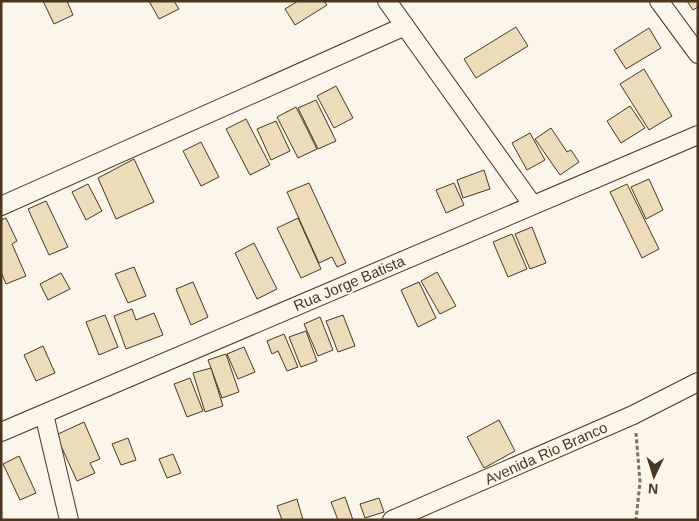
<svg xmlns="http://www.w3.org/2000/svg" width="699" height="521" font-family="Arial,sans-serif">
	<style>
		.building { fill: #ecdcbc; stroke: #4a3520 }
		.lines { fill: none; stroke-linecap: round; stroke-linejoin: round }
		.street-casing { stroke: #4a3520; stroke-width: 20 }
		.path { stroke: #7f6f5c; stroke-width: 3; stroke-dasharray: 4 2.5; stroke-linecap: butt }
		.street { stroke: #fbf6e9; stroke-width: 18 }
		.labels { text-anchor: middle; dominant-baseline: central; stroke-width: 4; stroke-linejoin: round; paint-order: stroke }
		.street-label { font-size: 15px; fill: #4a3520; stroke: #fbf6e9 }
	</style>
	<rect width="100%" height="100%" fill="#fbf6e9"/>
	<g class="building">
		<polygon points="43,1 67,1 73,15 54,24"/>
		<polygon points="149,1 174,1 179,9 159,19"/>
		<polygon points="298,1 324,1 327,5 295,25 285,9"/>
		<polygon points="687,1 698,1 698,7 693,10"/>
		<polygon points="516,27 528,46 476,78 464,59"/>
		<polygon points="649,28 661,48 626,69 614,50"/>
		<polygon points="644,69 672,116 649,130 620,84"/>
		<polygon points="336,86 353,118 334,128 317,96"/>
		<polygon points="316,100 336,141 318,149 298,108"/>
		<polygon points="630,106 645,128 621,143 607,121"/>
		<polygon points="296,107 317,149 298,158 277,117"/>
		<polygon points="246,119 270,165 250,175 226,129"/>
		<polygon points="276,121 290,151 271,160 257,129"/>
		<polygon points="551,128 567,152 571,150 579,162 560,175 535,139"/>
		<polygon points="530,133 545,160 527,170 512,143"/>
		<polygon points="201,142 219,177 201,186 183,151"/>
		<polygon points="134,159 154,202 116,219 98,178"/>
		<polygon points="484,170 490,189 463,198 457,180"/>
		<polygon points="649,179 663,210 646,219 631,187"/>
		<polygon points="309,183 346,263 337,267 332,257 319,263 287,192"/>
		<polygon points="454,183 464,205 446,213 436,190"/>
		<polygon points="88,184 102,211 86,220 72,192"/>
		<polygon points="627,184 659,249 642,258 610,192"/>
		<polygon points="46,201 68,247 49,255 28,209"/>
		<polygon points="6,218 17,241 12,244 26,276 6,284 1,272 1,220"/>
		<polygon points="298,218 321,269 301,278 277,228"/>
		<polygon points="532,227 546,263 530,269 515,234"/>
		<polygon points="512,234 527,269 508,277 493,242"/>
		<polygon points="254,243 277,289 257,299 235,253"/>
		<polygon points="134,267 146,296 128,303 115,274"/>
		<polygon points="437,272 456,306 440,314 421,281"/>
		<polygon points="61,273 70,289 48,300 40,284"/>
		<polygon points="193,282 208,317 191,325 176,289"/>
		<polygon points="419,282 436,318 418,327 401,290"/>
		<polygon points="132,309 136,320 154,313 163,335 126,349 114,316"/>
		<polygon points="105,315 118,347 99,355 86,322"/>
		<polygon points="343,315 355,346 338,352 326,321"/>
		<polygon points="320,317 333,350 318,356 304,324"/>
		<polygon points="306,331 317,361 301,367 289,337"/>
		<polygon points="284,334 298,367 287,371 278,351 272,354 267,341"/>
		<polygon points="43,346 55,373 36,381 24,355"/>
		<polygon points="244,347 255,372 238,379 227,354"/>
		<polygon points="226,354 239,392 222,398 208,360"/>
		<polygon points="211,368 223,406 205,412 193,373"/>
		<polygon points="190,378 203,411 187,417 174,384"/>
		<polygon points="499,420 515,451 484,468 467,437"/>
		<polygon points="84,422 100,459 90,463 95,473 77,481 56,435"/>
		<polygon points="128,438 136,460 121,465 112,444"/>
		<polygon points="173,454 181,473 167,478 159,459"/>
		<polygon points="19,456 36,493 20,500 3,464"/>
		<polygon points="345,497 353,520 338,520 331,502"/>
		<polygon points="379,498 384,512 365,518 360,504"/>
		<polygon points="297,499 303,520 282,520 277,506"/>
	</g>
	<g class="lines">
		<g class="street-casing">
			<g id="street">
				<polyline points="387,1 532,204"/>
				<polyline points="659,1 698,54"/>
				<polyline points="1,206 405,26"/>
				<polyline points="44,414 69,520"/>
				<polyline points="1,432 698,135"/>
				<polyline points="392,520 633,415 698,382"/>
			</g>
		</g>
		<polyline class="path" points="636,433 640,482 636,520"/>
		<use href="#street" class="street"/>
	</g>
	<g class="labels">
		<g class="street-label">
			<text transform="translate(349 283) rotate(-23)">Rua Jorge Batista</text>
			<text transform="translate(546 453) rotate(-24)">Avenida Rio Branco</text>
		</g>
	</g>
	<rect width="699" height="521" fill="none" stroke="#4a3520" stroke-width="5"/>
	<g transform="translate(654 476) rotate(184)" stroke="#fbf6e9" stroke-width="4" paint-order="stroke">
	<path d="M0-4L9 19L0 12L-9 19Z" fill="#4a3520"/>
	<text y="-8" font-size="14" font-weight="bold" text-anchor="middle" fill="#4a3520">N</text>
	</g>
</svg>
